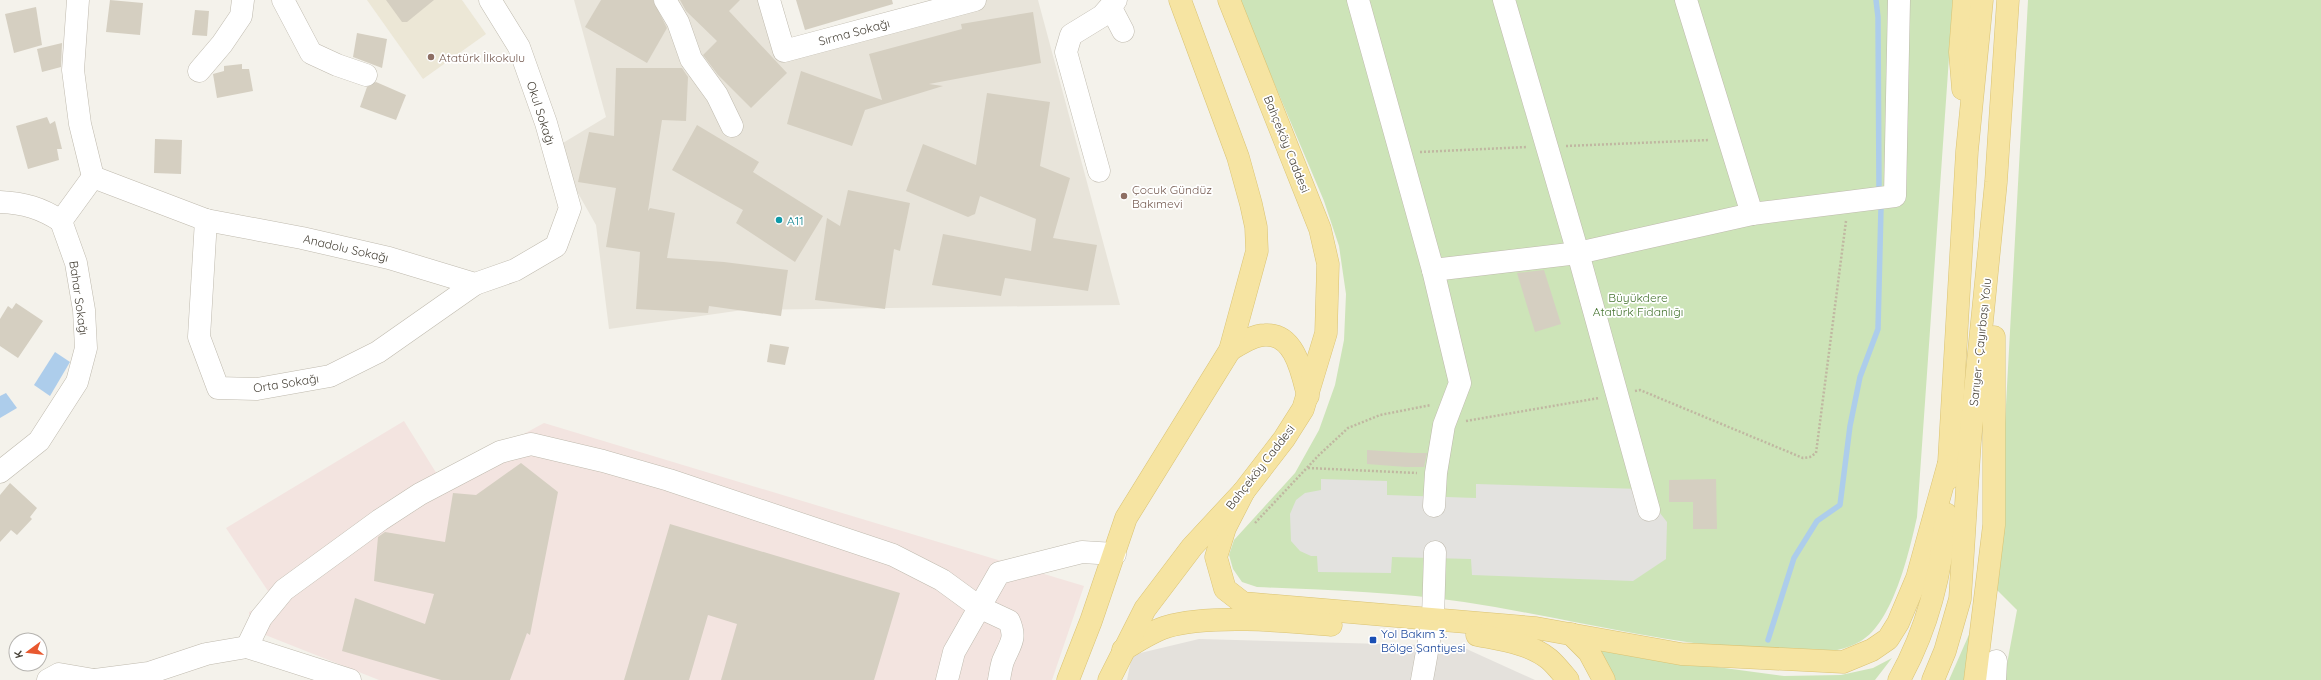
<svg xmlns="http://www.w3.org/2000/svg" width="2321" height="680" font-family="Quicksand,sans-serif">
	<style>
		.residential { fill: #e8e4da }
		.industrial { fill: #e4e1dc }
		.education { fill: #ece7d6 }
		.medical { fill: #f3e4e0 }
		.green { fill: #cde4b8 }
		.parking { fill: #e3e2df }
		.water { fill: #adcdeb }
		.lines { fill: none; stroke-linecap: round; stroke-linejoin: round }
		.stream { stroke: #adcdeb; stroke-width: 5.5 }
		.building { fill: #d5cfc1 }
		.minor-casing { stroke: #bfbaae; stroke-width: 23 }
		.major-casing { stroke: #dac373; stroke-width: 23 }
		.path { stroke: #c0b7a1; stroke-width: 2.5; stroke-dasharray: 2 2; stroke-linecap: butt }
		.minor { stroke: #fff; stroke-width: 22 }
		.major { stroke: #f6e4a2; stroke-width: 22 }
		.education-dot { fill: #8d6e63; stroke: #fff; stroke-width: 1.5 }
		.culture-dot { fill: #0f9aa8; stroke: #fff; stroke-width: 1.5 }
		.transit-dot { fill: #1a4fb4; stroke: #fff; stroke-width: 1.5 }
		.labels { text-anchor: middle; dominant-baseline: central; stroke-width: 3.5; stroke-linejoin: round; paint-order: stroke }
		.street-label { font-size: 12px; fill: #484339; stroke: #fff }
		.education-label { font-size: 12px; fill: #785e54; stroke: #fff; text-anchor: start }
		.culture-label { font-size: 12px; fill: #0d838f; stroke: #fff; text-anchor: start }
		.park-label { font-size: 12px; fill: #467531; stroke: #fff }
		.transit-label { font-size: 12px; fill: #164399; stroke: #fff; text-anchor: start }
	</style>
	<rect width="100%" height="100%" fill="#f4f2eb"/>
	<polygon class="residential" points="574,0 769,0 784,51 975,0 1038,0 1120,305 743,310 609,329 596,225 553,149 606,117"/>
	<polygon class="industrial" points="1199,639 1460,646 1535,680 1127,680 1132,655"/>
	<polygon class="education" points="367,0 462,0 486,34 423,79"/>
	<polygon class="medical" points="404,421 440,479 544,423 1084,586 1052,680 379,680 250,629 249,612 274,600 226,528"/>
	<g class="green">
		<path d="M1239 0H1953L1917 517C1909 553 1893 622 1861 641 1836 656 1807 652 1780 651 1673 647 1569 618 1464 602 1395 592 1326 590 1257 587L1242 582 1233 569 1229 555 1234 540 1295 473 1319 430 1335 385 1344 340 1346 294 1339 246 1324 201Z"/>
		<polygon points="2028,0 2321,0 2321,680 2004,680 2017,610 1996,589"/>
		<polygon points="1971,630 1964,680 1949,680"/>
		<polygon points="1595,644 1702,665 1784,676 1841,675 1873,668 1892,658 1875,680 1605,680"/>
	</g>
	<polygon class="parking" points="1321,479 1387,481 1387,495 1476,498 1476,484 1641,489 1667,522 1666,559 1633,581 1472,575 1471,559 1392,557 1391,573 1318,572 1317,556 1311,556 1300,551 1291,541 1290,514 1296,500 1305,493 1321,490"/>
	<g class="water">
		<polygon points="55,352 70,362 50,396 34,385"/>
		<polygon points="6,393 17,408 0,418 0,396"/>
	</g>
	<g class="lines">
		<g class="stream">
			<polyline points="1876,0 1878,17 1879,190"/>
			<polyline points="1768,640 1794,558 1817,521 1840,505 1850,426 1860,377 1878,329 1881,208"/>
		</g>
	</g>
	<g class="building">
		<polygon points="110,0 143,3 140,35 106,32"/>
		<polygon points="386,0 434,0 407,22 402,22"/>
		<polygon points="601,0 653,0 667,28 647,63 585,27"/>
		<polygon points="680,0 740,0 729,11 787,73 751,108 718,75 703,55 717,41 686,11"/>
		<polygon points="796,0 892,0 893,4 805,30"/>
		<polygon points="36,7 42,45 14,53 5,14"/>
		<polygon points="195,10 209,11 207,36 192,35"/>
		<polygon points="1033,12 1041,63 929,84 943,86 865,110 852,146 787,124 801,71 882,100 869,54 962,29 961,24"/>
		<polygon points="357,33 387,39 382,68 353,57"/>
		<polygon points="62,43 61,67 42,72 37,49"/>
		<polygon points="242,64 242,69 249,69 253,91 217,98 213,74 224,71 224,66"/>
		<polygon points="616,68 682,68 688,77 686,121 662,120 648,211 650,208 675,213 667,258 724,262 788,270 781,316 709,306 708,313 636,309 640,252 606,247 616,188 578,182 589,132 614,136"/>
		<polygon points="376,82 406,95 396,120 360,107 367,87"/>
		<polygon points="987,93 1050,102 1040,166 1070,178 1053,238 1097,245 1088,291 1005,278 1001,296 932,285 943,234 1031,251 1036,219 980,196 975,214 968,217 906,191 923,144 976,165"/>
		<polygon points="47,117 50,124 55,121 62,149 57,149 59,160 28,169 16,126"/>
		<polygon points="697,125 759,162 753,172 823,216 795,262 736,223 743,210 672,170"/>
		<polygon points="155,139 182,140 181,174 154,173"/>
		<polygon points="848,190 910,203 900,251 894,249 885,309 815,300 827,218 840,226"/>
		<polygon points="1544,270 1561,324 1535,332 1517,273"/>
		<polygon points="16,303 43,321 18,358 0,346 0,319 8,306 12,309"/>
		<polygon points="770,344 789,347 785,365 767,362"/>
		<polygon points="1367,450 1413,453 1427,453 1424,467 1406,467 1367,464"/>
		<polygon points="521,463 558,492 530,635 527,633 510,680 441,680 342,651 355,598 425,624 434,594 374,581 378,537 385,532 445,542 453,493 476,495"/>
		<polygon points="1716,479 1717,529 1693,529 1693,502 1669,502 1669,480"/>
		<polygon points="10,483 37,508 30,517 32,519 17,535 11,530 0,542 0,495"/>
		<polygon points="670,524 900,593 874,680 721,680 737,624 708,615 689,680 624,680"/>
	</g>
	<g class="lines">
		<g class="minor-casing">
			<g id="minor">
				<polyline points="78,0 73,70 80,124 93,177"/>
				<polyline points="283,0 311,53 337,65 366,75"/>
				<polyline points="665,0 678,22 691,59 717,95 732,126"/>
				<polyline points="769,0 784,51 975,0"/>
				<polyline points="1358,0 1433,270 1578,253 1752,214 1895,196 1899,0"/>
				<polyline points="1504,0 1578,253 1649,510"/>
				<polyline points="1686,0 1752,214"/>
				<polyline points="1111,8 1123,31"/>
				<polyline points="199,71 222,44 241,16 243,0"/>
				<polyline points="1099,171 1066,52 1071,35 1102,16 1116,0"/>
				<polyline points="93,177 206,220 302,238 389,258 475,284 515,270 556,246 570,208 546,123 519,47 490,0"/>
				<path d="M0 202C24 203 41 208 61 221"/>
				<polyline points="206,220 199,337 218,388 257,389 330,376 378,352 475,284"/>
				<polyline points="61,221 93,177"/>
				<polyline points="1433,270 1460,383 1444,425 1436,473 1434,506"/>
				<polyline points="0,472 39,441 77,382 86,348 84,310 76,263 61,221"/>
				<path d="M247 647 261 618 284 590 380 520 420 494 500 452 531 444 603 461 669 480 893 555 942 580 979 607 1009 621C1017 639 1010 644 1003 661 1001 667 1000 674 999 680"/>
				<polyline points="48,680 59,674 94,680"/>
				<polyline points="95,680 149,673 206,654 247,647 350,680"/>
				<polyline points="947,680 954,652 999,573 1082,552 1115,554"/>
				<polyline points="1422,680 1433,618 1435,552"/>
				<polyline points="1995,680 1996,661"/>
			</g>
		</g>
		<g class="major-casing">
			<g id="major">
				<polyline points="1963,89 1960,52 1964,0"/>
				<path d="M1230 350C1240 344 1253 335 1265 335 1295 333 1302 373 1308 396"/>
				<polyline points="1948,479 1967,151 1982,0"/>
				<polyline points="1244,491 1225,528 1216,557 1225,589 1243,603 1536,628 1681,654 1843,662 1872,650 1888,639 1898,623 1917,578 1948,466"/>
				<polyline points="1571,634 1589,652 1604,680"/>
				<path d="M1477 635C1502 640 1529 643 1549 659 1556 665 1562 673 1568 680"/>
				<path d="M1123 650C1137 641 1151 632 1166 627 1209 614 1286 621 1331 625"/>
				<polyline points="1068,680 1091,621 1126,518 1230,350 1257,251 1256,227 1251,204 1238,157 1180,0"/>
				<polyline points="1109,680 1145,609 1192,547 1244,491 1284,439 1303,409 1326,333 1328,264 1320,229 1229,0"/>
				<path d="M1899 680C1927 630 1942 571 1946 514"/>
				<polyline points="1933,680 1945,651 1960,599 1970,441 1996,182 2008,0"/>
				<polyline points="1975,680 1994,525 1994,337"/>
			</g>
		</g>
		<g class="path">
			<polyline points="1566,146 1709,140"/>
			<polyline points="1420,152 1527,147"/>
			<polyline points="1635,391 1640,390 1803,458 1810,457 1816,453 1846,221"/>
			<polyline points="1466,421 1599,398"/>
			<polyline points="1308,468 1417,473"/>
			<polyline points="1255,523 1319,455 1348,428 1380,415 1431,405"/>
		</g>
		<use href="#minor" class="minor"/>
		<use href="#major" class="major"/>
	</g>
	<g class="education-dot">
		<circle cx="431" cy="57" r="4"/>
		<circle cx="1124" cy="196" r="4"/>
	</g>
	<circle class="culture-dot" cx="779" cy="220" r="4"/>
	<rect class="transit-dot" x="1369" y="636" width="8" height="8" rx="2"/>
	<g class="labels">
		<g class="street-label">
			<text transform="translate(854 32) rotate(-15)">Sırma Sokağı</text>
			<text transform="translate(541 113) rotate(72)">Okul Sokağı</text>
			<text transform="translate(1287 144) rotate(68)">Bahçeköy Caddesi</text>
			<text transform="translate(346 248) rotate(13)">Anadolu Sokağı</text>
			<text transform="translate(79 298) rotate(82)">Bahar Sokağı</text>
			<text transform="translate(1980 342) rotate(-84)">Sarıyer - Çayırbaşı Yolu</text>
			<text transform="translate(286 383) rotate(-9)">Orta Sokağı</text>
			<text transform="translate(1260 467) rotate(-52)">Bahçeköy Caddesi</text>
		</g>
		<g class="education-label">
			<text x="439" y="57">Atatürk İlkokulu</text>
			<text x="1132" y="189">Çocuk Gündüz<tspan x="1132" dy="14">Bakımevi</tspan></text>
		</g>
		<g class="culture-label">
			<text x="787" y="220">A11</text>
		</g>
		<g class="park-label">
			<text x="1638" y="297">Büyükdere<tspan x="1638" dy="14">Atatürk Fidanlığı</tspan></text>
		</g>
		<g class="transit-label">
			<text x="1381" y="633">Yol Bakım 3.<tspan x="1381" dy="14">Bölge Şantiyesi</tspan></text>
		</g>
	</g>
	<g transform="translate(28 652) rotate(255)"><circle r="19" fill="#ffffff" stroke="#b6b4b0"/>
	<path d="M0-3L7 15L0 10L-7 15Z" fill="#e8582f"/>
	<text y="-6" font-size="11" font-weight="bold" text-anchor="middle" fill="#484339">K</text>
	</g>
</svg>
